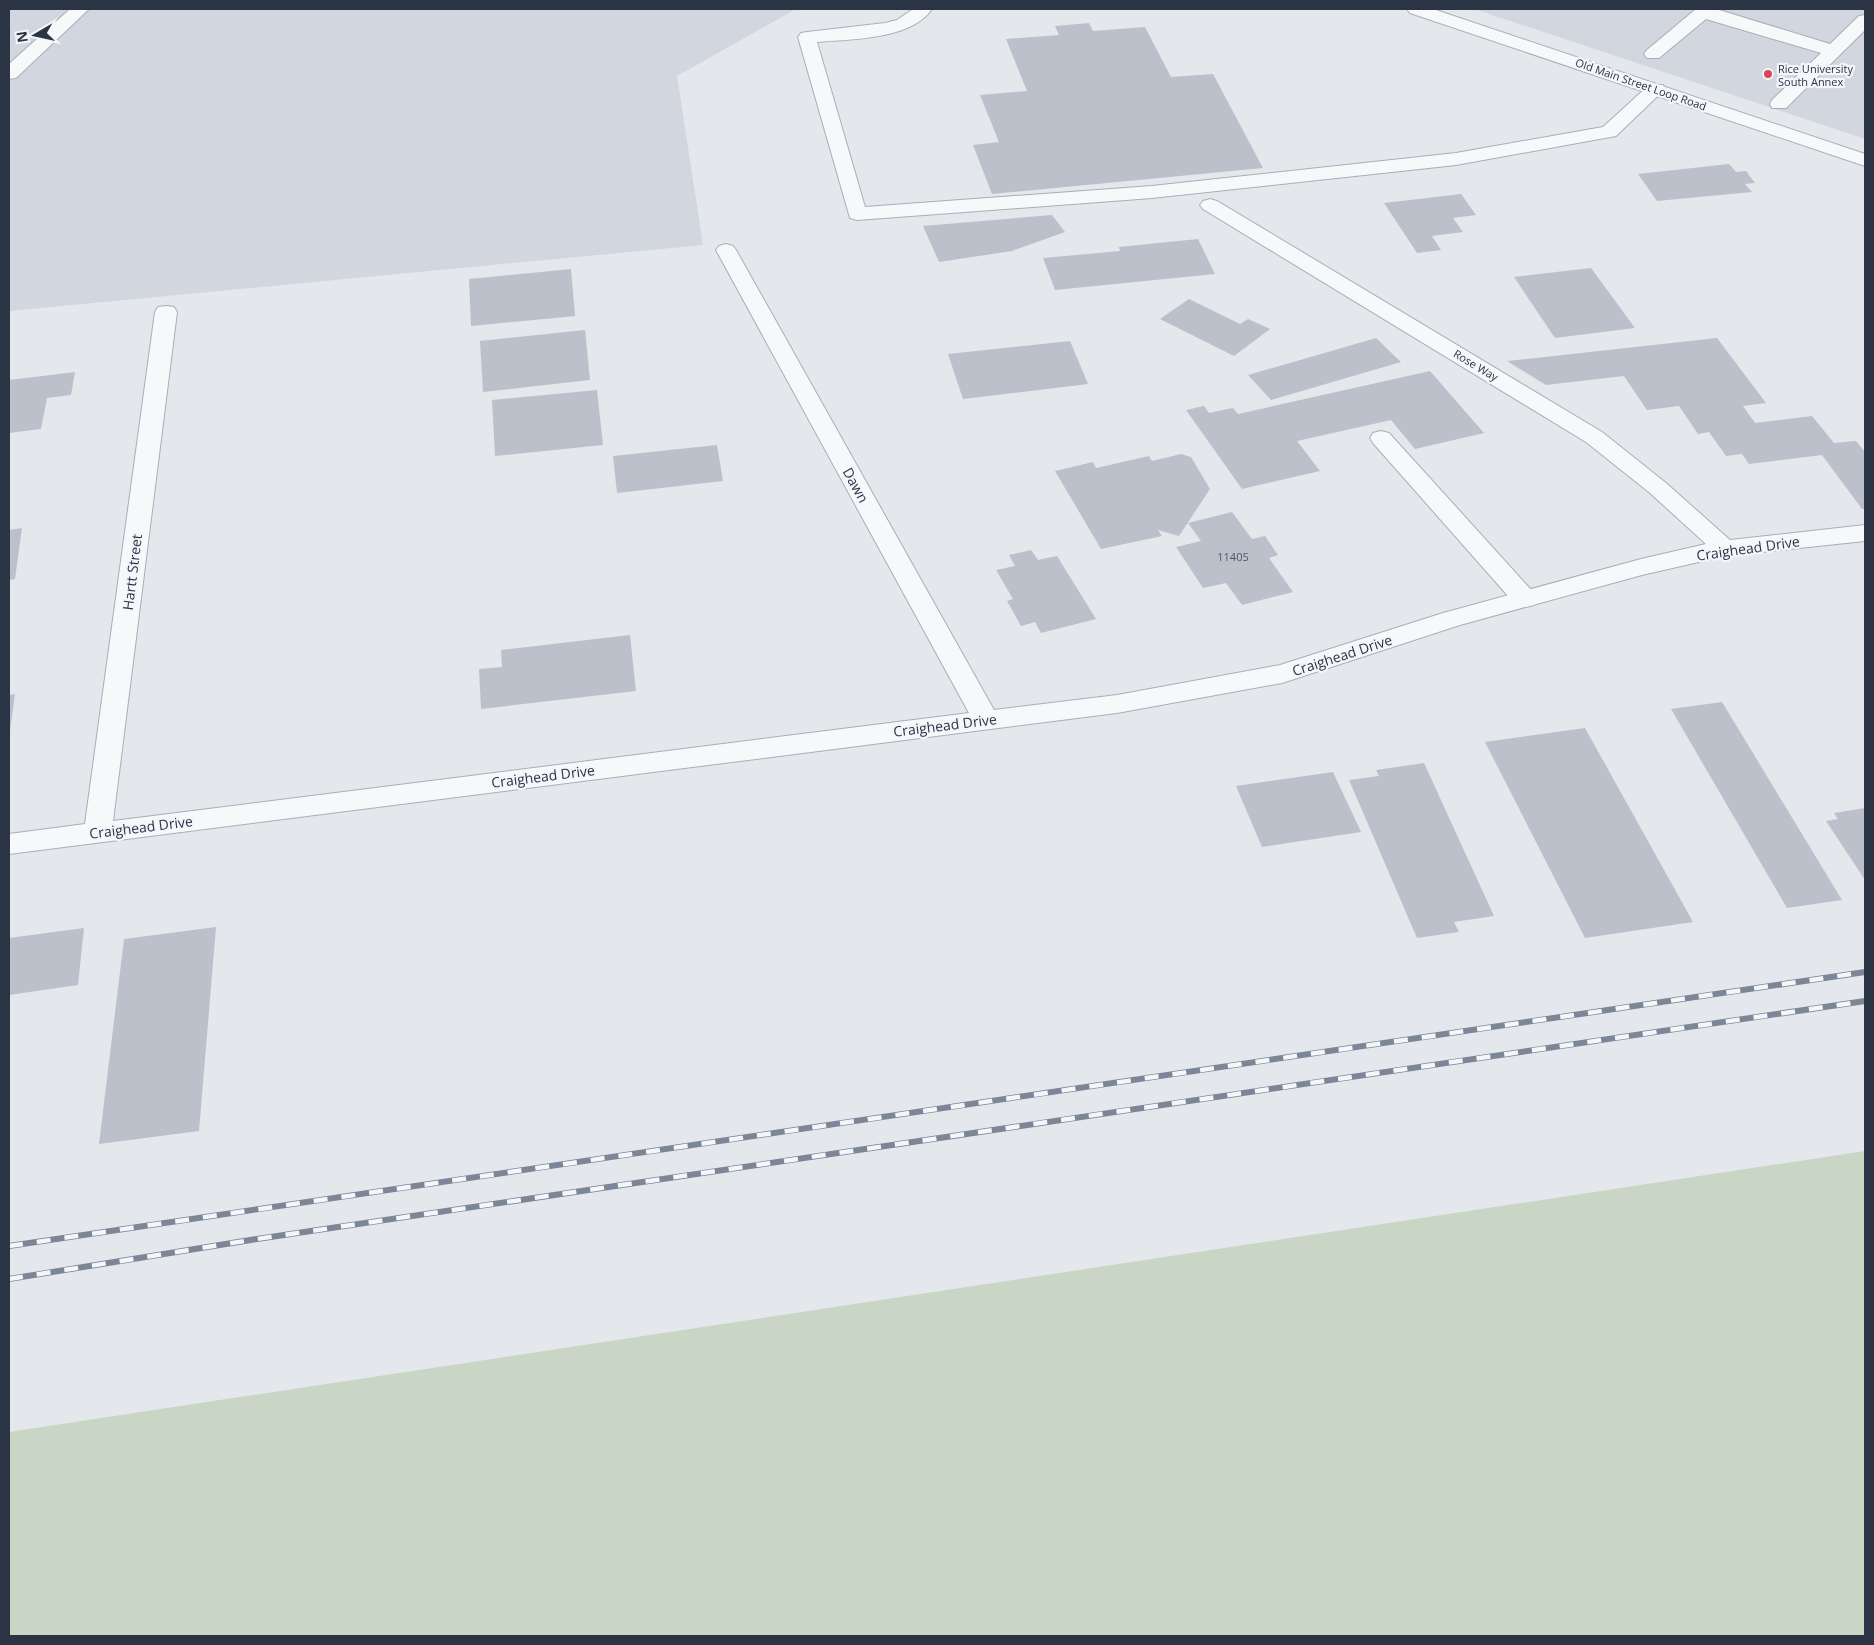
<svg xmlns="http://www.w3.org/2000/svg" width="1874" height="1645" font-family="'Open Sans',sans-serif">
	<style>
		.built { fill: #d2d6de }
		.green { fill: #c9d6c5 }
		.building { fill: #bbc0ca }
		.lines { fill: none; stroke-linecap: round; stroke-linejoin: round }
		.lane-casing { stroke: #a9aeb7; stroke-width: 2 }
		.street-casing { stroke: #a9aeb7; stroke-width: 2 }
		.lane { fill: #f7f8fa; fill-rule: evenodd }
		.street { fill: #f7f8fa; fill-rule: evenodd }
		.rail-casing { stroke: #7d8696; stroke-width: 6 }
		.rail { stroke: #f4f6f9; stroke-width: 4.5; stroke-dasharray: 14; stroke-linecap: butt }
		.poi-dot { fill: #d1495b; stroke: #f4f6f9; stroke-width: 2 }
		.labels { text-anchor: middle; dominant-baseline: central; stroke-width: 4.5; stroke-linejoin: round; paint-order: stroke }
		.far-poi-label { font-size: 11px; fill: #2b3445; stroke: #f4f6f9; text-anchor: start }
		.far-street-label { font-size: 11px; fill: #2b3445; stroke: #f4f6f9 }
		.number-label { font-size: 11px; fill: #4f5766 }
		.street-label { font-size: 14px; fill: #2b3445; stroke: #f4f6f9 }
	</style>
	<rect width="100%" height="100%" fill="#e4e7ec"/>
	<g class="built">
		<polygon points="9,9 796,9 677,76 703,245 9,311"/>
		<polygon points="1474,9 1865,9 1865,139"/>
	</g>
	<polygon class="green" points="1865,1151 1865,1636 9,1636 9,1432"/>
	<g class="building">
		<polygon points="1089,23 1093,31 1145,27 1171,77 1213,74 1263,168 992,194 973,145 999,142 980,95 1027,91 1006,39 1059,35 1055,26"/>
		<polygon points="1729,164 1736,172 1746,171 1755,183 1745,184 1752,192 1657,201 1638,174"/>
		<polygon points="1461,194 1476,215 1453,218 1463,232 1432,236 1441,250 1417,253 1384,203"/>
		<polygon points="1052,215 1065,232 1012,251 939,262 923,226"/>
		<polygon points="1198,239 1215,274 1055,290 1043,258 1120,251 1119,247"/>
		<polygon points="1591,268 1635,328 1555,338 1514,277"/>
		<polygon points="571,269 575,316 471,326 469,279"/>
		<polygon points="1189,299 1240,324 1248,319 1270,329 1234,356 1160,319"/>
		<polygon points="585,330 590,380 483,392 480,341"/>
		<polygon points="1376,338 1401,362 1271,400 1248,375"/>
		<polygon points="1717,338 1766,403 1743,406 1755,423 1812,416 1834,443 1856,441 1865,452 1865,509 1862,509 1822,455 1749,464 1742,454 1726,456 1709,432 1698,434 1679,406 1647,410 1624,376 1546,385 1507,361"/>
		<polygon points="1070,341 1088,384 963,399 948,354"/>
		<polygon points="1430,371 1484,433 1415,449 1391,420 1297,441 1320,471 1242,489 1186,410 1204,406 1209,413 1233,408 1238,414"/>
		<polygon points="75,372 71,395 47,398 41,429 9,433 9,380"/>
		<polygon points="597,390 603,445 495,456 492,400"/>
		<polygon points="717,445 723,481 617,493 613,456"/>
		<polygon points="1181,454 1191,457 1210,489 1179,536 1158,530 1162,536 1101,549 1055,471 1093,462 1096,468 1149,456 1152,461"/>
		<polygon points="1232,512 1252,539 1265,536 1278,555 1269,558 1293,592 1242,605 1226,583 1203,588 1176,547 1201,541 1188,523"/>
		<polygon points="22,528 15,579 9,580 9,530"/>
		<polygon points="1031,550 1038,560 1057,556 1096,619 1041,633 1035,622 1021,626 1007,601 1013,599 996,570 1015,566 1009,555"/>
		<polygon points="630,635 636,691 481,709 479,669 502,667 501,650"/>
		<polygon points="15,694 10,731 9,731 9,695"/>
		<polygon points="1722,702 1842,900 1787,908 1671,709"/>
		<polygon points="1585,728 1693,922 1585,938 1485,742"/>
		<polygon points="1424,763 1494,916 1454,922 1459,932 1417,938 1349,780 1379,776 1376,770"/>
		<polygon points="1333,772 1361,832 1262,847 1236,786"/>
		<polygon points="1865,808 1865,880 1826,821 1838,819 1834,813"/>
		<polygon points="216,927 199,1131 99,1144 124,939"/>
		<polygon points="84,928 78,985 9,995 9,938"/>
	</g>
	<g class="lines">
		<g class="lane-casing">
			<g id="lane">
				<polygon points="70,9 89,9 16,78 9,79 9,64"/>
				<path d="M913 9H932C911 40 851 39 817 42L865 207 1152 186 1456 153 1603 127 1649 85H1663L1665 89 1616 136 1456 165 1152 198 857 220 850 218 798 37 801 33 807 32 885 23 897 20Z"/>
				<polygon points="1696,9 1716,9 1830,44 1859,16 1865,15 1865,30 1786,108 1772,108 1770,104 1772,100 1821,53 1706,19 1659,58 1647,58 1644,54 1647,50"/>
				<polygon points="1381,431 1389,433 1534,593 1537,599 1534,605 1525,607 1516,605 1373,443 1370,438 1373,433"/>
			</g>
		</g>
		<g class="street-casing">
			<g id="street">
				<polygon points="1407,9 1433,9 1865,154 1865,166 1410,13"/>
				<polygon points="1210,199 1217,201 1602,432 1666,483 1730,540 1865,525 1865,541 1725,556 1642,575 1460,625 1282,683 1117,713 9,854 9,834 85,824 155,312 158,307 166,306 174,307 177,312 113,821 969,713 716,250 719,246 726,244 733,246 736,250 994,710 1117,695 1280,665 1443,613 1641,559 1706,544 1650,493 1586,442 1203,209 1200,205 1203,201"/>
			</g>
		</g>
		<use href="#lane" class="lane"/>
		<use href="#street" class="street"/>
		<g class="rail-casing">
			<g id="rail">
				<polyline points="9,1246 1865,972"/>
				<polyline points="9,1279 257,1239 1865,1001"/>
			</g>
		</g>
		<use href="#rail" class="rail"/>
	</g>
	<circle class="poi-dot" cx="1768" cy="74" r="5"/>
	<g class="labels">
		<g class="far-poi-label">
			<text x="1778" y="68">Rice University<tspan x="1778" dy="13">South Annex</tspan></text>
		</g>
		<g class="far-street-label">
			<text transform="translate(1641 84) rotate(19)">Old Main Street Loop Road</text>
			<text transform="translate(1476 365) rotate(31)">Rose Way</text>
		</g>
		<g class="number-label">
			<text x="1233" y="556">11405</text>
		</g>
		<g class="street-label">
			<text transform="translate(856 485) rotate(61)">Dawn</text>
			<text transform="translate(1748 548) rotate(-8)">Craighead Drive</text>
			<text transform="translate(132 572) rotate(-83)">Hartt Street</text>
			<text transform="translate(1342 655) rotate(-18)">Craighead Drive</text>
			<text transform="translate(945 725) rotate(-7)">Craighead Drive</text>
			<text transform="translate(543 776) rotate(-7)">Craighead Drive</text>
			<text transform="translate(141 827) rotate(-7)">Craighead Drive</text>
		</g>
	</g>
	<rect width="1874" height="1645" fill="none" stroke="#2b3445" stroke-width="20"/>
	<g transform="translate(35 35) rotate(261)" stroke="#f4f6f9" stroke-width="4" paint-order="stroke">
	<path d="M0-4L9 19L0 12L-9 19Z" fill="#2b3445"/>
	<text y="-8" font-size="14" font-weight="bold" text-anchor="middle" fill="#2b3445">N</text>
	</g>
</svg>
